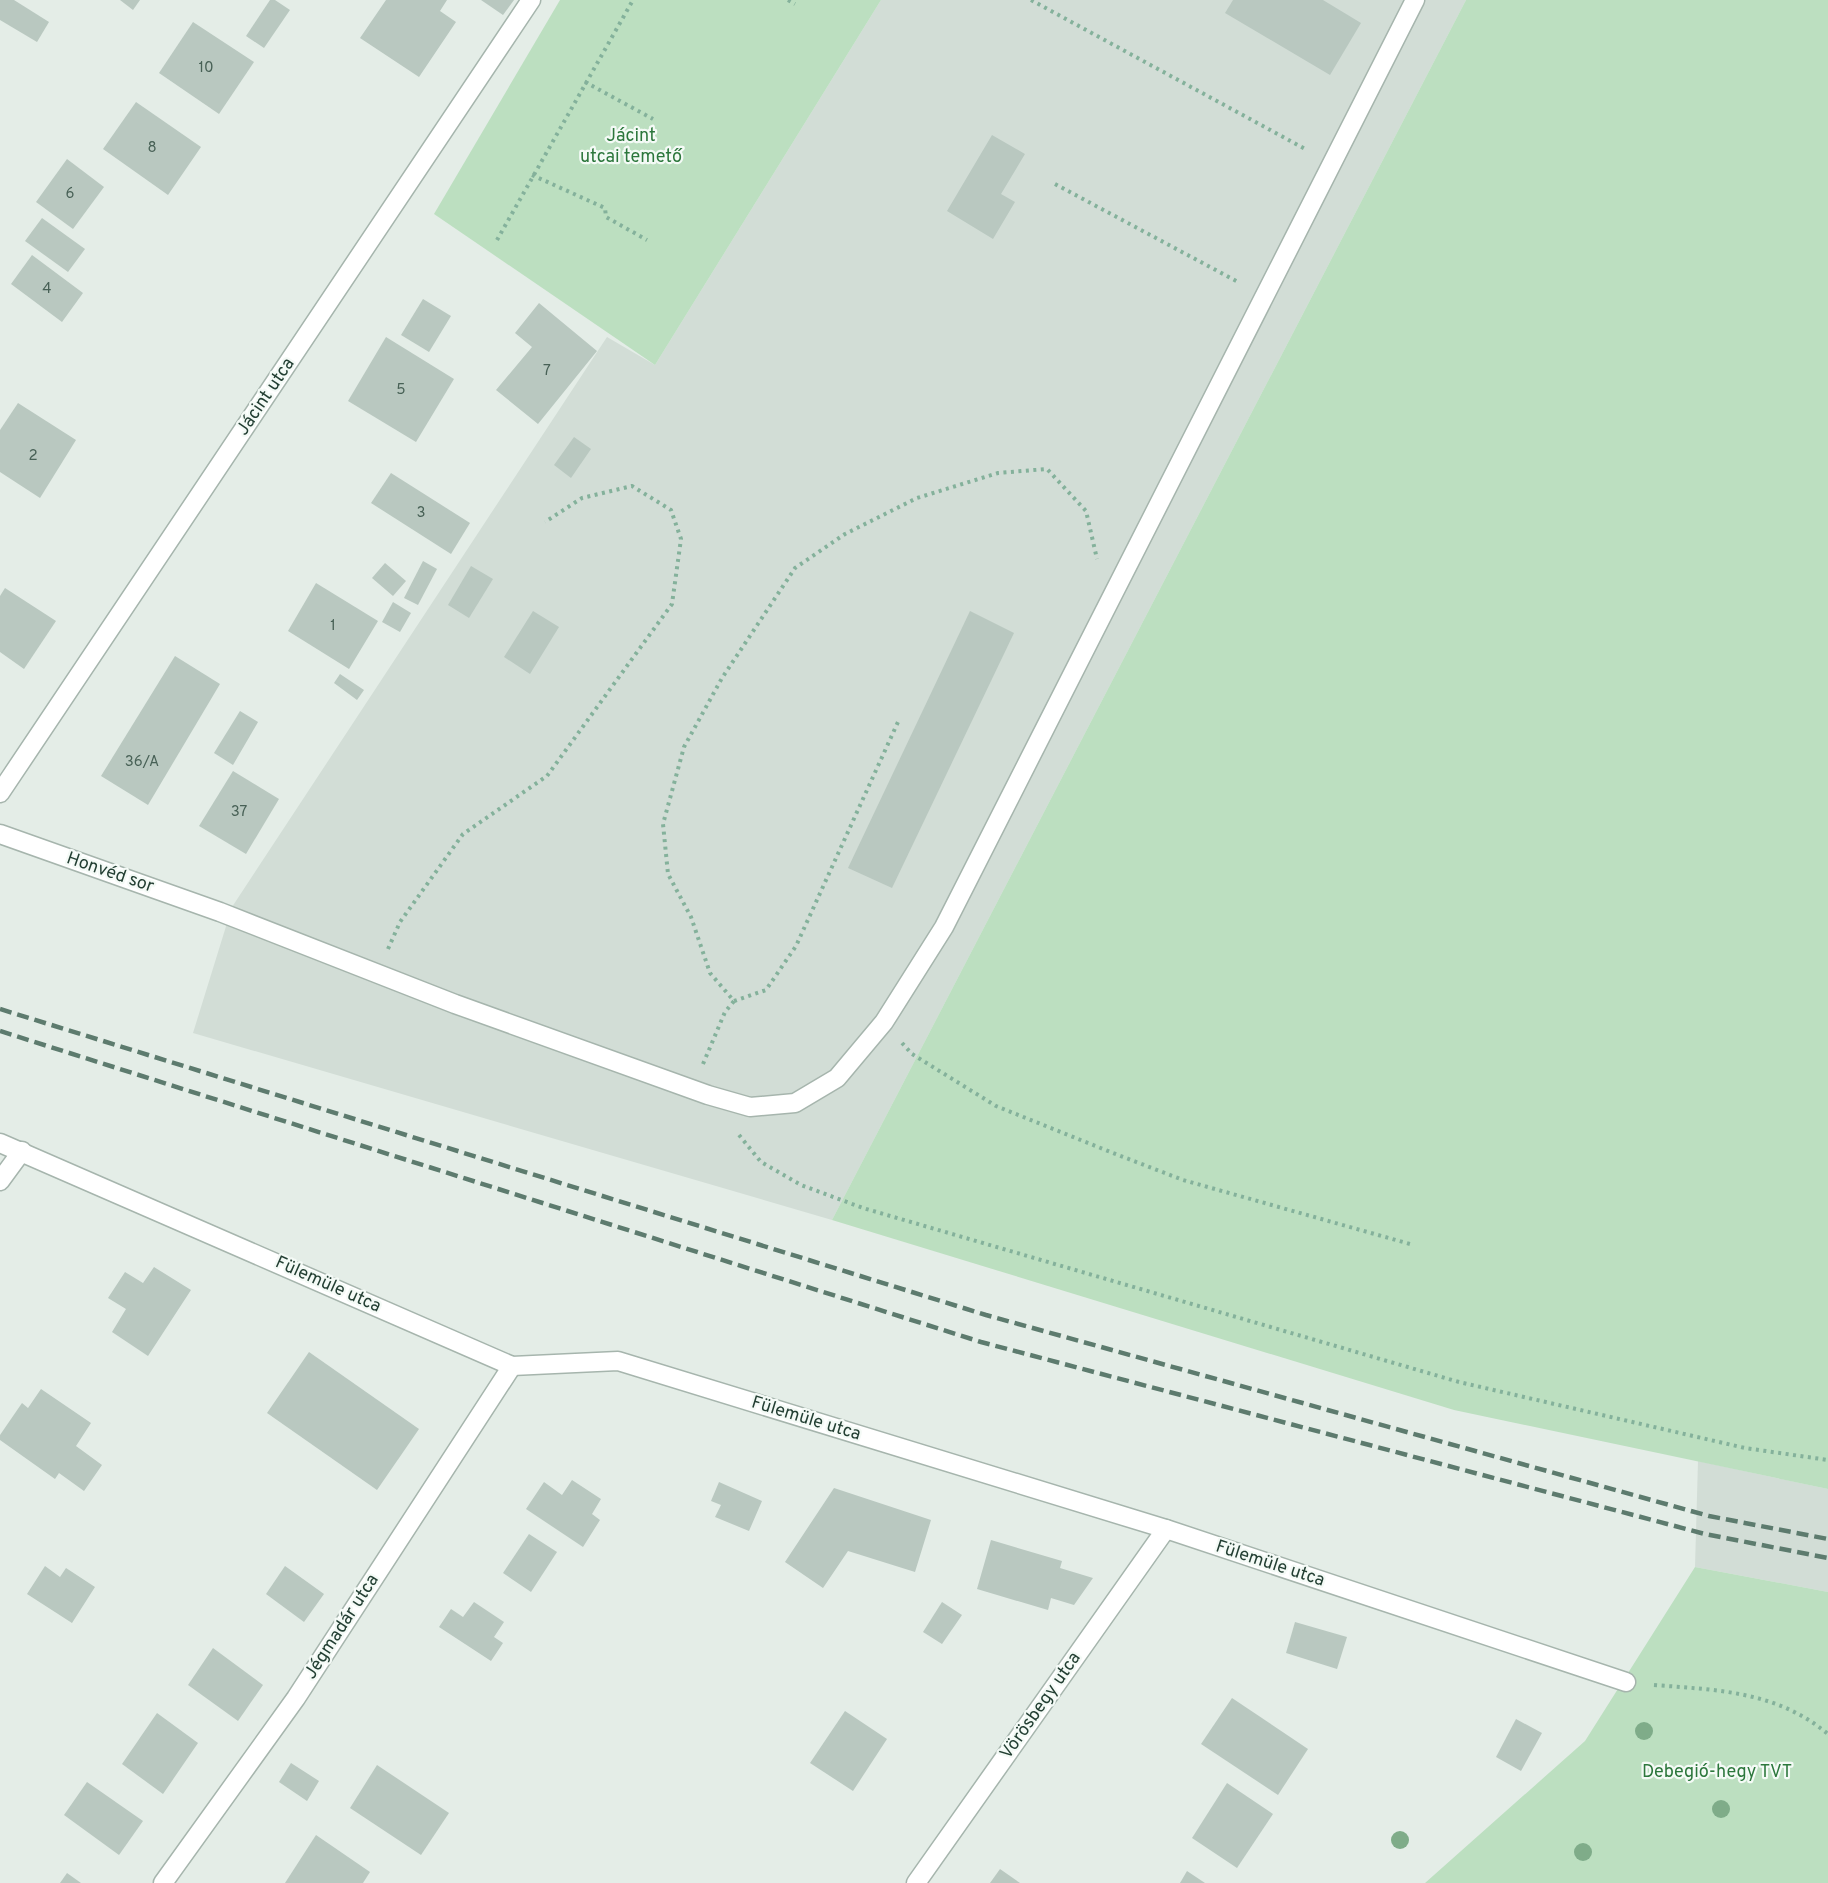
<svg xmlns="http://www.w3.org/2000/svg" width="1828" height="1883" font-family="Overpass,sans-serif">
	<style>
		.built { fill: #d2ddd6 }
		.green { fill: #bcdfc0 }
		.building { fill: #b9c8c0 }
		.lines { fill: none; stroke-linecap: round; stroke-linejoin: round }
		.minor-casing { stroke: #a6b5ad; stroke-width: 21 }
		.path { stroke: #84b19b; stroke-width: 4; stroke-dasharray: 3 4.5; stroke-linecap: butt }
		.minor { stroke: #fff; stroke-width: 18 }
		.rail { stroke: #5d7b6e; stroke-width: 4.5; stroke-dasharray: 12 6; stroke-linecap: butt }
		.tree { fill: #7fac89 }
		.labels { text-anchor: middle; dominant-baseline: central; stroke-width: 4.5; stroke-linejoin: round; paint-order: stroke }
		.number-label { font-size: 15px; fill: #486156 }
		.park-label { font-size: 18px; fill: #2c773c; stroke: #f4faf6 }
		.street-label { font-size: 18px; fill: #233f33; stroke: #f4faf6 }
	</style>
	<rect width="100%" height="100%" fill="#e4ede7"/>
	<g class="built">
		<polygon points="881,0 1466,0 832,1220 193,1033 232,907 607,337 655,365"/>
		<polygon points="1698,1461 1828,1489 1828,1592 1695,1567"/>
	</g>
	<g class="green">
		<polygon points="560,0 881,0 655,365 434,214"/>
		<polygon points="1466,0 1828,0 1828,1489 1454,1410 832,1220"/>
		<polygon points="1695,1567 1828,1592 1828,1883 1425,1883 1585,1741"/>
	</g>
	<g class="building">
		<polygon points="0,0 14,0 49,22 37,42 0,20"/>
		<polygon points="120,0 140,0 133,10"/>
		<polygon points="270,0 275,0 290,10 264,48 246,36"/>
		<polygon points="386,0 447,0 440,11 456,22 419,77 360,38"/>
		<polygon points="481,0 514,0 503,15"/>
		<polygon points="1233,0 1323,0 1361,23 1330,75 1225,13"/>
		<polygon points="193,22 254,62 219,114 159,73"/>
		<polygon points="136,102 201,147 168,195 103,149"/>
		<polygon points="992,135 1025,154 1001,194 1015,202 993,239 947,211"/>
		<polygon points="67,159 104,187 73,229 36,202"/>
		<polygon points="42,218 85,249 68,272 25,241"/>
		<polygon points="32,255 83,293 62,322 11,284"/>
		<polygon points="423,299 451,316 429,352 401,335"/>
		<polygon points="539,303 597,351 538,424 496,390 532,347 515,333"/>
		<polygon points="386,337 454,379 416,442 348,401"/>
		<polygon points="18,403 76,440 40,498 0,472 0,430"/>
		<polygon points="574,437 591,449 571,478 554,465"/>
		<polygon points="391,473 470,523 451,554 371,503"/>
		<polygon points="423,561 437,569 418,605 404,598"/>
		<polygon points="385,563 406,581 393,596 372,578"/>
		<polygon points="471,566 493,579 469,618 448,605"/>
		<polygon points="316,583 378,621 349,669 288,631"/>
		<polygon points="5,588 56,621 24,669 0,652 0,596"/>
		<polygon points="393,602 411,613 400,632 382,622"/>
		<polygon points="533,611 559,627 530,674 504,657"/>
		<polygon points="970,611 1014,633 892,888 848,868"/>
		<polygon points="175,656 220,684 148,805 101,776"/>
		<polygon points="340,674 364,690 357,700 334,683"/>
		<polygon points="240,711 258,722 233,765 214,753"/>
		<polygon points="233,771 279,799 246,854 199,826"/>
		<polygon points="154,1267 191,1290 148,1356 112,1332 126,1309 108,1298 125,1272 143,1283"/>
		<polygon points="309,1352 419,1429 377,1490 267,1413"/>
		<polygon points="41,1389 91,1423 76,1446 102,1465 84,1491 59,1473 55,1479 0,1440 0,1435 22,1403 28,1408"/>
		<polygon points="572,1480 601,1499 592,1514 600,1520 583,1547 526,1509 544,1482 562,1495"/>
		<polygon points="719,1482 762,1501 749,1531 715,1517 721,1505 711,1501"/>
		<polygon points="834,1488 931,1520 915,1572 848,1551 823,1588 785,1562"/>
		<polygon points="529,1534 557,1552 531,1592 503,1573"/>
		<polygon points="991,1540 1062,1561 1060,1568 1093,1578 1074,1605 1051,1598 1048,1610 977,1589"/>
		<polygon points="45,1566 60,1577 66,1568 95,1587 72,1623 27,1594"/>
		<polygon points="285,1566 324,1594 304,1622 266,1594"/>
		<polygon points="474,1602 504,1622 494,1637 503,1643 491,1661 439,1627 451,1609 463,1617"/>
		<polygon points="942,1602 962,1615 942,1644 923,1632"/>
		<polygon points="1295,1622 1347,1637 1337,1669 1286,1653"/>
		<polygon points="213,1648 263,1685 238,1721 188,1685"/>
		<polygon points="1232,1698 1308,1749 1278,1795 1201,1744"/>
		<polygon points="845,1711 887,1739 853,1791 810,1763"/>
		<polygon points="157,1713 198,1743 163,1794 122,1764"/>
		<polygon points="1516,1719 1542,1733 1521,1771 1496,1757"/>
		<polygon points="291,1763 319,1781 307,1801 279,1782"/>
		<polygon points="377,1765 449,1813 421,1855 350,1808"/>
		<polygon points="87,1782 143,1821 119,1855 64,1815"/>
		<polygon points="1227,1783 1273,1814 1237,1868 1192,1838"/>
		<polygon points="316,1835 370,1872 363,1883 285,1883"/>
		<polygon points="1000,1869 1020,1883 990,1883"/>
		<polygon points="1187,1871 1205,1883 1180,1883"/>
		<polygon points="67,1873 81,1883 60,1883"/>
	</g>
	<g class="lines">
		<g class="minor-casing">
			<g id="minor">
				<polyline points="0,793 531,0"/>
				<polyline points="0,834 220,912 455,1004 708,1095 750,1107 795,1103 837,1078 884,1022 944,927 1415,0"/>
				<polyline points="0,1143 512,1366 618,1361 1166,1529 1626,1682"/>
				<polyline points="0,1181 22,1151"/>
				<polyline points="163,1883 296,1698 512,1366"/>
				<polyline points="916,1883 1166,1529"/>
			</g>
		</g>
		<g class="path">
			<polyline points="788,0 795,4"/>
			<polyline points="1031,0 1307,150"/>
			<polyline points="585,82 653,119"/>
			<polyline points="532,175 605,208 606,217 647,240"/>
			<polyline points="1055,184 1240,283"/>
			<polyline points="497,240 633,0"/>
			<polyline points="388,949 400,922 463,834 547,776 672,604 681,539 671,510 632,486 582,498 545,522"/>
			<polyline points="734,1001 766,990 796,946 898,722"/>
			<polyline points="902,1043 912,1054 996,1106 1113,1153 1183,1180 1410,1244"/>
			<polyline points="703,1064 725,1012 734,1001 710,973 691,917 668,874 663,824 684,747 722,678 795,568 845,534 917,498 998,473 1047,469 1086,511 1097,559"/>
			<polyline points="739,1135 761,1162 801,1185 863,1208 1459,1382 1745,1448 1828,1460"/>
			<path d="M1654 1685C1718 1690 1776 1691 1828 1734"/>
		</g>
		<use href="#minor" class="minor"/>
		<g class="rail">
			<polyline points="0,1009 986,1315 1709,1516 1828,1539"/>
			<polyline points="0,1031 981,1342 1705,1534 1828,1558"/>
		</g>
	</g>
	<g class="tree">
		<circle cx="1644" cy="1731" r="9"/>
		<circle cx="1721" cy="1809" r="9"/>
		<circle cx="1400" cy="1840" r="9"/>
		<circle cx="1583" cy="1852" r="9"/>
	</g>
	<g class="labels">
		<g class="number-label">
			<text x="206" y="68">10</text>
			<text x="152" y="148">8</text>
			<text x="70" y="194">6</text>
			<text x="47" y="289">4</text>
			<text x="547" y="371">7</text>
			<text x="401" y="390">5</text>
			<text x="33" y="456">2</text>
			<text x="421" y="513">3</text>
			<text x="333" y="626">1</text>
			<text x="142" y="762">36/A</text>
			<text x="239" y="812">37</text>
		</g>
		<g class="park-label">
			<text x="631" y="136">Jácint<tspan x="631" dy="21">utcai temető</tspan></text>
			<text x="1717" y="1772">Debegió-hegy TVT</text>
		</g>
		<g class="street-label">
			<text transform="translate(266 397) rotate(-56)">Jácint utca</text>
			<text transform="translate(110 873) rotate(19)">Honvéd sor</text>
			<text transform="translate(328 1285) rotate(24)">Fülemüle utca</text>
			<text transform="translate(806 1419) rotate(17)">Fülemüle utca</text>
			<text transform="translate(1270 1564) rotate(18)">Fülemüle utca</text>
			<text transform="translate(342 1627) rotate(-57)">Jégmadár utca</text>
			<text transform="translate(1041 1706) rotate(-55)">Vörösbegy utca</text>
		</g>
	</g>
</svg>
